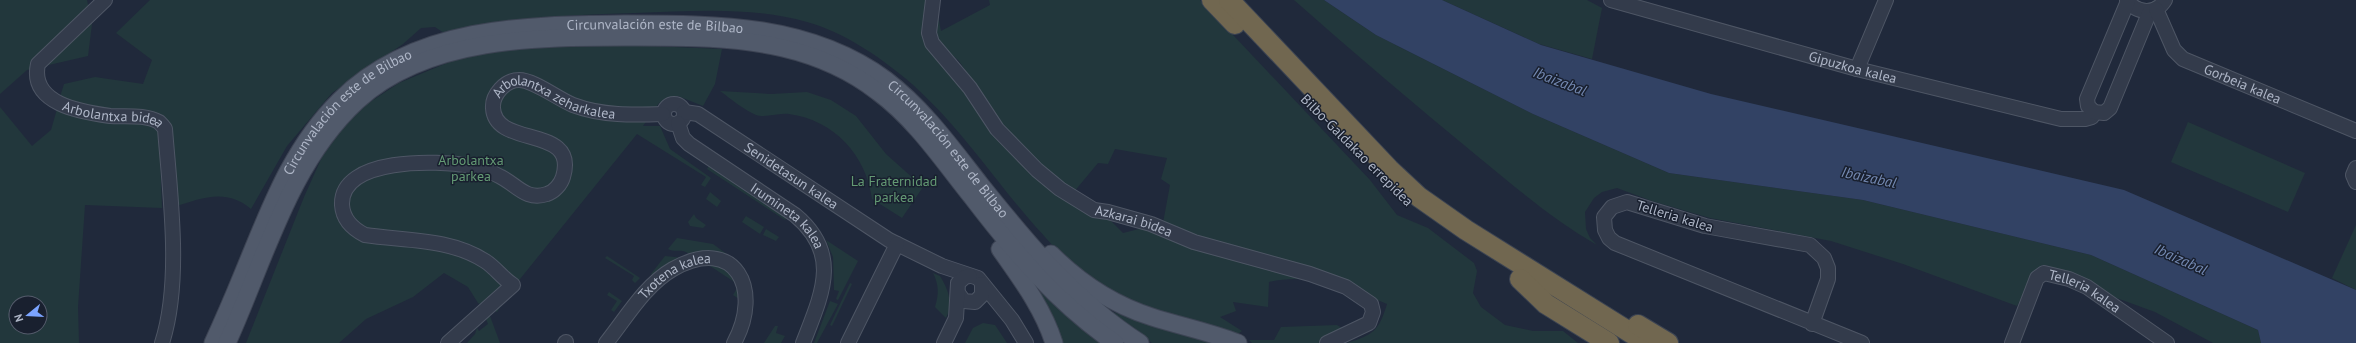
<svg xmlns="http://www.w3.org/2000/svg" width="2356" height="343" font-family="'PT Sans',sans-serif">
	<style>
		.green { fill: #22373c; fill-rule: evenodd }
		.water { fill: #324264 }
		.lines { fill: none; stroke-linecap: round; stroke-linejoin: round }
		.minor-casing { stroke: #4e5665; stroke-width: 16 }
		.major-casing { stroke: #3d4454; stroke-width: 19 }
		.highway-casing { stroke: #3b4352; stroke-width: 22 }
		.minor { stroke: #333b4b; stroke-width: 14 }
		.major { stroke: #515a6b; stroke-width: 17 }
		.highway { stroke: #716750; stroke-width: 20 }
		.labels { text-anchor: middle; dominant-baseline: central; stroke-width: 3; stroke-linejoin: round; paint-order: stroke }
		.street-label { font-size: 14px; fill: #aeb6c7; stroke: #19202f }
		.park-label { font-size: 14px; fill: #649a74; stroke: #19202f }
		.water-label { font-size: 15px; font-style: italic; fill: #7489b2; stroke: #19202f }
	</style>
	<rect width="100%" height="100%" fill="#20293b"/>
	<g class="green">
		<polygon points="0,0 87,0 92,24 88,56 27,70 0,94"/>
		<path d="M150 0H935L941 31 990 5 989 0H1200L1370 180 1397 215 1428 228 1474 263 1477 271 1473 293 1481 307 1505 325 1533 331H1563L1578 343H1347C1373 335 1379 331 1387 304 1352 288 1309 272 1269 282L1268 307 1233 302 1236 311 1220 317 1242 331 1235 336C1184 320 1128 305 1084 274 1065 261 1050 242 1035 226 992 177 956 121 905 78 877 55 843 32 807 22 750 6 692 11 635 13 571 15 506 17 444 33L435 27 421 28 403 44 332 93 287 146 251 209C226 188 202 198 174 207L168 127 59 100 64 84 95 77 143 84 152 60 116 33ZM950 53 959 61 1002 125 1027 149 1041 169 1073 193 1098 163 1108 164 1115 149 1167 158 1161 179 1170 185 1163 223 1123 233 1107 217 1058 196 1041 183 1010 149 957 80Z"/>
		<path d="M1294 0H1324L1376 35 1533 114 1669 173 1863 200 2091 255 2258 330 2261 343H2213L2155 312 2081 285 2049 266 2042 265 2017 306 1903 264 1831 241 1710 218 1652 201 1617 188 1602 192 1594 198 1585 212 1586 229 1590 238 1597 245C1553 220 1515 187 1476 155 1414 104 1354 53 1294 0Z"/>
		<polygon points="1442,0 1587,0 1602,8 1592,59 1539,44"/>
		<polygon points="517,46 650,46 722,49 715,84 703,106 678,96 659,103 643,126 660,126 670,149 711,178 705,187 701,185 706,177 637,134 512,289 497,312 478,303 468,287 444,273 413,297 366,319 339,343 246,343 304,197 322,157 345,125 367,104 399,83 466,55"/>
		<path d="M720 91 771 94 807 92 831 100 856 116 886 154 923 187 902 218 872 199C866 155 834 120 789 114 780 113 765 118 756 115 744 110 731 99 720 91Z"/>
		<path d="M0 107 32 146 51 130 57 109 150 125 159 131 162 208 85 205 78 307 79 343H0ZM16 303H40V327H16Z"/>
		<polygon points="2188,122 2305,173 2288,212 2171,162"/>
		<polygon points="710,164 789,215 785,220 707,169"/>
		<polygon points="710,192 721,201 717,207 706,199"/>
		<polygon points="694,214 696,218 706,225 703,228 690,226 688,222"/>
		<polygon points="746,216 764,227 760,234 742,222"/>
		<polygon points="2356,225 2356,290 2332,278"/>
		<polygon points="766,229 779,237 776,241 763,235"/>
		<path d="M677 238 713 244 739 263C722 253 708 249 689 254 682 248 675 253 668 249Z"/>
		<polygon points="826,240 858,261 838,300 836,299 839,291 834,290 833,257"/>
		<polygon points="607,256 640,278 635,283 632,280 634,276 605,258"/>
		<polygon points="665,256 684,258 653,276 651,274"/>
		<path d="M704 262C728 264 742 276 742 301L733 295 739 285Z"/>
		<path d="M933 273 940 276C948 289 954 304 946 318L935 307C939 294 939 285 933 273Z"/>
		<polygon points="850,283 852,284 832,326 830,325"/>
		<polygon points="1035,286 1055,306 1100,343 1062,343"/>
		<polygon points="609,292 622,301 614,312 611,310 617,301 607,295"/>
		<polygon points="830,301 838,304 817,343 814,343"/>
		<polygon points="1108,310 1129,318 1222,343 1152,343"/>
		<polygon points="490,316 500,343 467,343 475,334 477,328 479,331 488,324 486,319"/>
		<polygon points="983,323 995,325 1007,343 965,343 973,328"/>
		<polygon points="1337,325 1347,331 1320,343 1252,343 1249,340 1274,340 1281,327"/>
		<polygon points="775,326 778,326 776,333 785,336 781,343 764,343"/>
	</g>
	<polygon class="water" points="1324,0 1442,0 1541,45 1711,94 2124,190 2356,290 2356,343 2261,343 2258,330 2091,255 1863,200 1669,173 1533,114 1376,35"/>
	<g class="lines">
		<g class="minor-casing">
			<g id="minor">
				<path id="s1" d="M105 0 38 64C29 104 81 112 110 116 125 117 145 114 159 122 161 124 164 127 165 129 170 194 182 281 162 343"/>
				<path id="s2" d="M933 0 929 33 932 43 970 88 997 129 1037 170 1060 189 1094 210 1108 212 1151 224 1194 242 1310 274 1346 287 1371 304 1373 312 1369 323 1327 343"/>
				<path id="s3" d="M1611 0 1857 69 2061 119H2085L2092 117 2095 112"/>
				<path d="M2127 0C2137 14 2156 15 2165 0"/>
				<polyline points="2128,1 2087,99 2088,106 2094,112 2104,113 2110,108 2150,11"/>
				<path id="s4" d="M2156 9 2174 50 2183 59 2356 131"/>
				<polyline points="1857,69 1886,0"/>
				<circle cx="674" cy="114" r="10"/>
				<path id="s5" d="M684 112 698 114 889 240 942 266 978 278 1012 320 1026 343"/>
				<path id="s6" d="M678 123 683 138 689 144 795 215C842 254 822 294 803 343"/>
				<polyline points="2356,168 2353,175 2356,182"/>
				<polyline points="958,293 964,301 975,302 982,295 982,284"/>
				<polyline points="1812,324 1828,279 1828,268 1824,258 1810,245 1705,226 1627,202 1612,207 1604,217 1605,230 1609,238 1615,243 1862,343"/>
				<path id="s7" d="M448 343 513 285C502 278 496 268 485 261 449 238 405 241 365 235 353 229 343 220 342 205 340 157 438 160 470 166 480 168 492 172 501 177 517 185 526 201 547 194 554 192 561 184 563 177 579 124 495 149 493 108 492 95 505 80 519 80 534 80 558 99 573 105 602 116 633 115 663 114"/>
				<polyline points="565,343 566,342"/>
				<path id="s8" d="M606 343C626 318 645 285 673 269 736 234 763 290 734 343"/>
				<polyline points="848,343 897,244"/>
				<polyline points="944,343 956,318 958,283 965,277 970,276"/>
				<path id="s9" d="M2012 343 2037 278 2044 273 2069 279 2087 287 2167 343"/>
			</g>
		</g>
		<g class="major-casing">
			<g id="major">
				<path d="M1000 249C1021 279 1043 308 1054 343"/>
				<path d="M1051 254C1079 282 1114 305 1152 317 1180 326 1210 332 1238 343"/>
				<path id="s10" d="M213 343C223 321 233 298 242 276 268 214 290 149 340 100 416 25 528 25 628 24 718 24 810 24 886 80 924 109 951 147 980 184 1028 244 1075 301 1140 343"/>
				<path d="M227 343C265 260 288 165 357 101 429 35 545 37 636 37 685 37 735 37 783 48 817 56 851 71 878 92 916 120 943 161 972 197 1014 252 1058 304 1115 343"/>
			</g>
		</g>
		<g class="highway-casing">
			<g id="highway">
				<polyline points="1212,0 1235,24"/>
				<polyline points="1229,0 1389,169 1419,197 1466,230 1647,343"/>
				<polyline points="1520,279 1546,304 1609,343"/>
				<polyline points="1638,325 1668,343"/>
			</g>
		</g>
		<use href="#minor" class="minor"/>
		<use href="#major" class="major"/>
		<use href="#highway" class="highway"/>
	</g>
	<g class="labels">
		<g class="street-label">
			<text stroke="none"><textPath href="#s10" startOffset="609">Circunvalación este de Bilbao</textPath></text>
			<text stroke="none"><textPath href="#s3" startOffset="251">Gipuzkoa kalea</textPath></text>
			<text stroke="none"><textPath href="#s4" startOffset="122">Gorbeia kalea</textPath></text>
			<text stroke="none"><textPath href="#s7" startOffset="735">Arbolantxa zeharkalea</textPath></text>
			<text stroke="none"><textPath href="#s10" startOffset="273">Circunvalación este de Bilbao</textPath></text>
			<text stroke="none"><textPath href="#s1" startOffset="197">Arbolantxa bidea</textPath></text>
			<text transform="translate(1357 150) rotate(45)">Bilbo-Galdakao errepidea</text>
			<text stroke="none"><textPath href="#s10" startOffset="944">Circunvalación este de Bilbao</textPath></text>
			<text stroke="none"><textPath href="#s5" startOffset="126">Senidetasun kalea</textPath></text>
			<text transform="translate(1675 216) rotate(17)">Telleria kalea</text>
			<text stroke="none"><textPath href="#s6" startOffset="147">Irumineta kalea</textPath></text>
			<text stroke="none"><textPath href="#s2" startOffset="320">Azkarai bidea</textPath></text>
			<text stroke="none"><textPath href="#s8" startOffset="99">Txotena kalea</textPath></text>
			<text stroke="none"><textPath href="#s9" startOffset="123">Telleria kalea</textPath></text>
		</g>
		<g class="park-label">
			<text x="471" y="160">Arbolantxa<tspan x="471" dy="16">parkea</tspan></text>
			<text x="894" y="181">La Fraternidad<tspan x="894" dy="16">parkea</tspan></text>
		</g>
		<g class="water-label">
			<text transform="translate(1560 81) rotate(21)">Ibaizabal</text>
			<text transform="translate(1869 177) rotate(12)">Ibaizabal</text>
			<text transform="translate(2181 259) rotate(24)">Ibaizabal</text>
		</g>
	</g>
	<g transform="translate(28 315) rotate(252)"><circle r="19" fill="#19202f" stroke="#555c6c"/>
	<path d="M0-3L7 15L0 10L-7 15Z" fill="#7ba4ff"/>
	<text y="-6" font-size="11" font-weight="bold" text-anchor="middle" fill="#aeb6c7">N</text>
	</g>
</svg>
